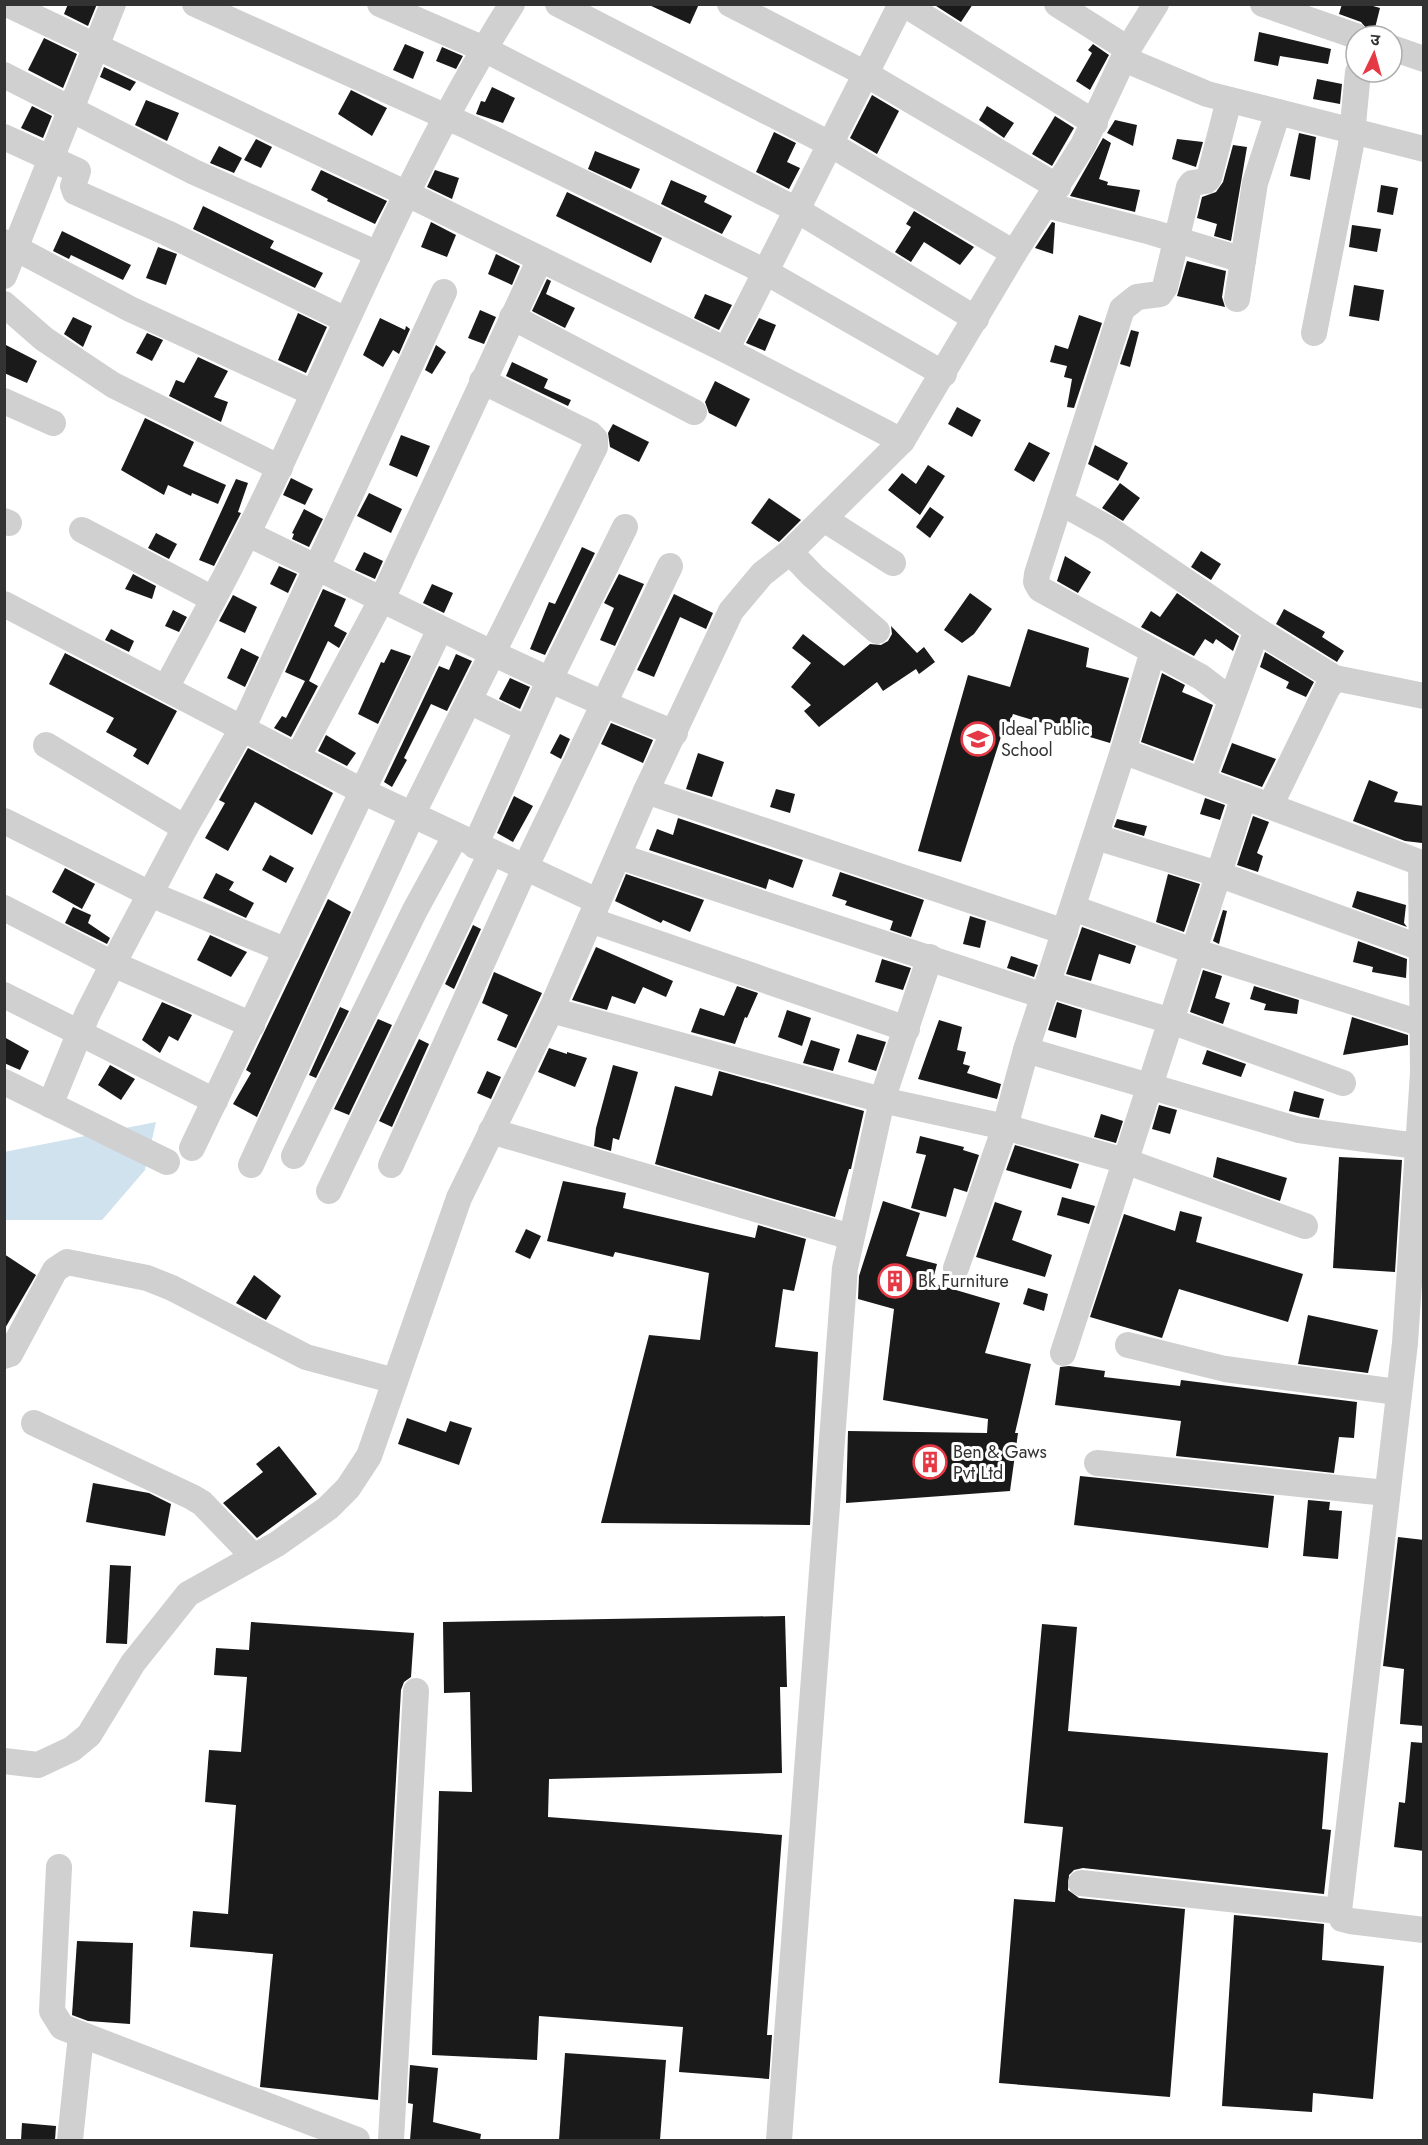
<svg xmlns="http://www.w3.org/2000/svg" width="1428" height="2145" font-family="Jost,'Noto Sans Devanagari',sans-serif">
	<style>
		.water { fill: #cfe2ee }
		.building { fill: #1a1a1a }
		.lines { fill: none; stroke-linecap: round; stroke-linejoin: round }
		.minor { stroke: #d0d0d0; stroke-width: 26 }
		.labels { text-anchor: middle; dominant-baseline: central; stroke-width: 6; stroke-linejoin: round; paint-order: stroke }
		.poi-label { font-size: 18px; fill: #333; stroke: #fff; text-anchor: start }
	</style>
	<rect width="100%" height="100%" fill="#fff"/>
	<polygon class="water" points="156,1122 145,1170 102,1220 5,1220 4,1152"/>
	<g class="building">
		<polygon points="68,4 97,4 88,26 64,14"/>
		<polygon points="647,4 699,4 690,24"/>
		<polygon points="933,4 973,4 961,22"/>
		<polygon points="1342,4 1366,4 1380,8 1373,36 1361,22 1339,14"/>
		<polygon points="1259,32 1331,49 1328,64 1280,56 1278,66 1254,61"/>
		<polygon points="44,38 77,54 63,88 28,70"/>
		<polygon points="405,44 424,52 413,79 393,70"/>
		<polygon points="1093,44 1109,55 1090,90 1076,81 1092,53 1088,50"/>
		<polygon points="442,47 463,56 456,69 436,61"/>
		<polygon points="104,67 136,82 130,91 100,77"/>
		<polygon points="1317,79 1342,84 1340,104 1313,99"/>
		<polygon points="492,87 515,98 503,123 476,114 481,101 485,102"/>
		<polygon points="351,90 387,108 372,136 338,114"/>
		<polygon points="872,95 899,111 877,154 850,138"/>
		<polygon points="146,100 179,113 167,141 135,125"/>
		<polygon points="32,106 52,116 43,138 21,128"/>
		<polygon points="987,106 1014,123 1004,138 979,120"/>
		<polygon points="1055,116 1074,128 1052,166 1032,154"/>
		<polygon points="1115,120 1137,125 1133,146 1107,133"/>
		<polygon points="774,132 796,143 787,162 800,168 789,189 756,172"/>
		<polygon points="1299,133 1316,137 1310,180 1290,176"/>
		<polygon points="1103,138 1111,143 1099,179 1108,182 1107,185 1140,190 1135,212 1070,196"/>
		<polygon points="256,139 272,147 261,168 244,160"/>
		<polygon points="1177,139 1203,142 1196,167 1172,159"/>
		<polygon points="1233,145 1247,147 1231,241 1214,236 1217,224 1197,218 1202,197 1216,192 1223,182"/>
		<polygon points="219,146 242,158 234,173 210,163"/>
		<polygon points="595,151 640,169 631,189 588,169"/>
		<polygon points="321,170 387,201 375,224 327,201 328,199 311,190"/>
		<polygon points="435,170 459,178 452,199 427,187"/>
		<polygon points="671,180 707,196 704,202 732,216 722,234 661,204"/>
		<polygon points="1381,185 1398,188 1393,215 1377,212"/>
		<polygon points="567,192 662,238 651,263 556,216"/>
		<polygon points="203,206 274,241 270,248 323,273 315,288 193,229"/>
		<polygon points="914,211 974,247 960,265 924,242 911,262 895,252 911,227 906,224"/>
		<polygon points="431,222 456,235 447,257 421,247"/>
		<polygon points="1052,222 1055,223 1053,254 1035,248"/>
		<polygon points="1352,225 1381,229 1377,252 1349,247"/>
		<polygon points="62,231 131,265 123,280 71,255 69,259 53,251"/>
		<polygon points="158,247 177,254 166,285 146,278"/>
		<polygon points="496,254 520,266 512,285 488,274"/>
		<polygon points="1187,261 1226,271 1222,297 1225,307 1177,296"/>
		<polygon points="547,279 551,281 546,294 575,308 565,328 532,311"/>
		<polygon points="1354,285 1384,290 1379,321 1349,316"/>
		<polygon points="705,294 732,305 719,330 694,318"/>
		<polygon points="480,310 496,317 484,344 468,338"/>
		<polygon points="298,313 327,327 306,373 278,360"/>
		<polygon points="1079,315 1102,323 1074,408 1067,407 1072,379 1064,377 1067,366 1050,362 1055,345 1068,349"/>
		<polygon points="73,317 92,326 83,347 64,334"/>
		<polygon points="380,318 405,330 406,326 410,329 399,354 393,350 383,367 363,355"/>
		<polygon points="759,318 776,325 765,351 746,343"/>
		<polygon points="1131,330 1139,332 1130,367 1120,364"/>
		<polygon points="147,333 163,340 152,361 136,353"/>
		<polygon points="4,344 37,361 27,383 4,373"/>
		<polygon points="436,345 446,352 432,374 425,370"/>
		<polygon points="198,357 228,371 214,397 228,402 221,422 169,396 176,380 184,383"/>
		<polygon points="512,362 548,379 544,388 571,400 568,406 506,376"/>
		<polygon points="715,381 750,399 736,427 709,413 705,402"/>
		<polygon points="957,407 981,420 972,437 948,424"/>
		<polygon points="145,418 194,442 183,466 226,485 218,504 192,493 191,496 168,485 164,495 121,470"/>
		<polygon points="613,424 649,442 639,462 610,447 608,433"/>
		<polygon points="401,435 430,446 417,477 389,465"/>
		<polygon points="1029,442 1050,453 1034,482 1014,470"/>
		<polygon points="1095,445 1128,463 1118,481 1088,464"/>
		<polygon points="928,465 945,476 920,515 888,490 902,473 916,484"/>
		<polygon points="291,478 313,489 305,505 283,495"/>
		<polygon points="236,479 248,483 238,512 241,513 214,566 199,560"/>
		<polygon points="1120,483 1140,498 1123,521 1102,508"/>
		<polygon points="369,493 402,509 391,533 357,516"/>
		<polygon points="769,498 801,520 779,542 751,523"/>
		<polygon points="930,507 944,517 930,538 916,527"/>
		<polygon points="304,509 323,519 309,547 292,539 294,534 292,533"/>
		<polygon points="156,533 177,544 169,559 148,548"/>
		<polygon points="582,547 595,553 545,655 530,649 549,602 555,604"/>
		<polygon points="1201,551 1221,564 1211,580 1191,567"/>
		<polygon points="364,552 383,561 375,579 355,570"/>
		<polygon points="1065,556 1091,572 1078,593 1057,581"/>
		<polygon points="279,566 297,574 288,593 270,584"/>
		<polygon points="133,574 156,586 152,599 125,589"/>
		<polygon points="619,574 644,584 615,646 600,640 614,608 604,603"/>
		<polygon points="432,584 453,593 444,613 423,603"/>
		<polygon points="323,589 346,599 334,626 347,633 339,648 328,641 309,681 318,686 291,737 274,728 282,716 286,718 305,681 285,672"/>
		<polygon points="970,593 992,609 974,634 962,643 944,630"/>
		<polygon points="1177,593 1239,636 1233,651 1216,639 1213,644 1205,639 1194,656 1141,627 1151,611 1160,617"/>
		<polygon points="674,594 713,613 706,629 680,617 654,677 637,670"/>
		<polygon points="233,595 257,607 245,633 219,621"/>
		<polygon points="1284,609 1325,632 1322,637 1344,651 1337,662 1276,624"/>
		<polygon points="173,610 187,617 179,632 165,626"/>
		<polygon points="891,626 917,653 924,647 935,662 919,674 916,669 883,691 877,682 819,727 804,711 811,705 791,687 811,663 792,648 803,634 844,666 870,644 881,645 888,641 892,634"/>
		<polygon points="111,629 134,641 129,652 105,640"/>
		<polygon points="1028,629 1089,648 1086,667 1129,678 1110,743 1013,714 1010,722 1006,721 961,862 918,851 968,675 1010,687"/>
		<polygon points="241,648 259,657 245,687 227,678"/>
		<polygon points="391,649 411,656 378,724 358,714 381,662 384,663"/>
		<polygon points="1265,652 1314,682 1306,697 1286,688 1289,682 1260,667"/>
		<polygon points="65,653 177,711 148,765 133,756 137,749 106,732 114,718 49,684"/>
		<polygon points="456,654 472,661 447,711 431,704 404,758 407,760 392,787 384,782 439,666 449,670"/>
		<polygon points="1162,673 1185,685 1182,692 1213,705 1193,761 1141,742"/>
		<polygon points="510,678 530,687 520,709 499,699"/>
		<polygon points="611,723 653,740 643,763 601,744"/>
		<polygon points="560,734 570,739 561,759 550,753"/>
		<polygon points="326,735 356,753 347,766 318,751"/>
		<polygon points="1232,743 1276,759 1262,787 1221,772"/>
		<polygon points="248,748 333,793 312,835 255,802 228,851 205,838 225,803 219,800"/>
		<polygon points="698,753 724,762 712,797 686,789"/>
		<polygon points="1369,780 1398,792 1394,802 1424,806 1422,843 1405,841 1353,821"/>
		<polygon points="776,789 795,794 790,813 770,807"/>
		<polygon points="514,796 533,806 513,842 497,833"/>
		<polygon points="1205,798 1225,805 1220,820 1200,814"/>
		<polygon points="1253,816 1269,822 1257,853 1263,856 1258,872 1237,865"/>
		<polygon points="678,818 803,860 793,888 769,879 766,889 649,850 657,829 673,835"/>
		<polygon points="1117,819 1147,826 1144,836 1114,827"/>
		<polygon points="270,855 294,868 286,883 262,870"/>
		<polygon points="65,868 95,884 82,909 52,892"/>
		<polygon points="840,872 924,900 911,937 890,930 893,921 845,905 847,901 832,896"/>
		<polygon points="216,873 234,882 229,890 254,903 246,918 203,898"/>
		<polygon points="626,874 704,900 690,932 663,920 661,923 615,901"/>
		<polygon points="1168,874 1200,884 1184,932 1156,922"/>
		<polygon points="1357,891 1406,905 1404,923 1407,927 1352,907"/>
		<polygon points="328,899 351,912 257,1117 233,1104 251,1073 246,1070"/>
		<polygon points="73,907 91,915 88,923 110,938 107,944 65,923"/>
		<polygon points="1223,910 1227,911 1219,944 1213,941"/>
		<polygon points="970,916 986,921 980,948 963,944"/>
		<polygon points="473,925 481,929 454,989 445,984"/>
		<polygon points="1082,927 1136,946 1130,964 1099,954 1091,981 1066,974"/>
		<polygon points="210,935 247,952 231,977 197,960"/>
		<polygon points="1358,941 1407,959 1406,978 1372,972 1373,967 1353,962"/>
		<polygon points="596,947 673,981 666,997 643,987 635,1004 612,996 607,1010 572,1000"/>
		<polygon points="1011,956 1038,965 1034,977 1007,968"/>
		<polygon points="882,959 911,968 903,990 875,982"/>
		<polygon points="1203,970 1222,976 1215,998 1230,1003 1223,1024 1190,1012"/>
		<polygon points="494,972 542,993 516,1048 497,1040 508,1015 482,1003"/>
		<polygon points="737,986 758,993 747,1018 745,1017 735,1044 691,1032 700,1008 724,1016"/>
		<polygon points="1254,986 1299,1000 1297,1014 1264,1010 1266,1004 1250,999"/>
		<polygon points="162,1002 192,1015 178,1041 169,1036 160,1053 142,1040"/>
		<polygon points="1057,1002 1082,1010 1076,1038 1048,1030"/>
		<polygon points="340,1007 349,1011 316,1078 309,1075"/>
		<polygon points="787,1010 811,1018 802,1046 778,1037"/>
		<polygon points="1352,1017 1408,1035 1408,1045 1343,1055"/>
		<polygon points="378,1019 392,1025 349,1115 334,1109"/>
		<polygon points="939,1020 962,1027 957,1050 966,1052 963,1064 970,1066 967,1073 1001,1084 997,1099 918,1079"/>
		<polygon points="857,1034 886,1042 876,1071 848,1062"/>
		<polygon points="4,1037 29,1051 20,1070 4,1063"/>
		<polygon points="419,1039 429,1044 392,1127 379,1121"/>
		<polygon points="811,1040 840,1049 833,1071 803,1063"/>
		<polygon points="549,1048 567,1054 567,1052 587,1058 575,1087 538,1072"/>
		<polygon points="1207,1050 1246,1064 1241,1077 1202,1064"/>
		<polygon points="110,1065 135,1079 121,1100 98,1085"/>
		<polygon points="613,1065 638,1072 619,1140 613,1138 611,1151 594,1146 596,1128"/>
		<polygon points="487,1071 501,1077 491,1099 477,1093"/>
		<polygon points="719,1071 864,1111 851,1169 849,1169 835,1217 655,1164 675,1086 712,1096"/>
		<polygon points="1294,1091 1324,1099 1319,1118 1289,1111"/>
		<polygon points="1159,1105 1177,1110 1170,1134 1152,1129"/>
		<polygon points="1101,1114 1123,1121 1116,1143 1094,1137"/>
		<polygon points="920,1136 964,1147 963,1150 979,1155 967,1192 954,1188 946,1217 911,1208 926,1155 916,1153"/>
		<polygon points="1015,1145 1079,1164 1071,1189 1006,1170"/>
		<polygon points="1217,1157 1287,1178 1280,1201 1213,1177"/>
		<polygon points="1339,1157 1402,1160 1395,1272 1333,1268"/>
		<polygon points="563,1181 626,1193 623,1208 755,1238 758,1225 806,1239 794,1291 783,1289 775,1347 818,1352 810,1525 601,1523 649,1335 700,1340 709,1273 615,1252 613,1257 547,1241"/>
		<polygon points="1062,1197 1095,1206 1089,1224 1057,1215"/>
		<polygon points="883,1201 920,1213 906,1256 937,1264 932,1283 1000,1303 985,1353 1031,1364 1015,1433 1018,1433 1010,1491 846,1503 848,1431 987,1433 988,1419 883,1400 894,1309 858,1299 859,1276"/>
		<polygon points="995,1202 1022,1211 1012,1240 1052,1255 1045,1277 976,1257"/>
		<polygon points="1180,1211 1202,1217 1196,1242 1303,1274 1288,1322 1179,1289 1162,1338 1090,1317 1124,1214 1175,1231"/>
		<polygon points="526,1229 541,1236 530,1259 515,1252"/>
		<polygon points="4,1254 36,1275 4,1330"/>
		<polygon points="254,1275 281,1296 266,1320 236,1303"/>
		<polygon points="1028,1288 1048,1294 1044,1311 1023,1304"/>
		<polygon points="1308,1315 1378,1330 1368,1373 1298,1364"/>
		<polygon points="1069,1366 1105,1371 1104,1377 1180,1386 1181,1380 1357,1402 1354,1438 1339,1437 1334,1473 1176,1456 1181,1421 1055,1405 1060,1367"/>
		<polygon points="407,1418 446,1432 450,1421 472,1428 459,1465 398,1444"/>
		<polygon points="279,1446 317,1494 257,1538 223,1503 263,1472 256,1464"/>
		<polygon points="1080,1476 1274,1496 1268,1548 1074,1525"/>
		<polygon points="93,1483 149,1493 171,1504 165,1536 86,1522"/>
		<polygon points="1308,1500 1330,1502 1329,1510 1342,1511 1338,1559 1303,1556"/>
		<polygon points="1398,1537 1424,1540 1424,1726 1400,1724 1404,1669 1383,1666"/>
		<polygon points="110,1565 131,1566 127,1644 106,1643"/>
		<polygon points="785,1616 787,1687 780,1687 782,1773 549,1779 548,1817 782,1835 767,2035 772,2035 769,2079 679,2072 683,2027 539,2016 537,2060 432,2055 439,1791 472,1792 470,1692 444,1693 443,1622"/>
		<polygon points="251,1622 414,1633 411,1677 404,1682 401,1690 378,2100 260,2087 273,1954 190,1947 193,1911 228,1914 236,1805 205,1802 209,1750 241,1752 247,1677 214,1675 216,1648 249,1650"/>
		<polygon points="1042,1624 1077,1627 1068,1731 1328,1753 1322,1829 1331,1830 1324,1894 1083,1868 1074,1870 1069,1875 1068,1890 1079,1898 1185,1909 1170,2097 999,2083 1014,1899 1055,1902 1063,1827 1024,1823"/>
		<polygon points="1411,1742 1424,1743 1424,1851 1394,1847 1399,1802 1405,1803"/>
		<polygon points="1234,1915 1324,1924 1322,1960 1384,1966 1373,2099 1313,2093 1312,2112 1222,2106"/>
		<polygon points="77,1941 133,1943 130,2024 88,2021 72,2015"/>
		<polygon points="565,2053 666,2060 660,2140 559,2140"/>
		<polygon points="410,2065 438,2068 433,2122 481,2134 480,2140 410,2140 413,2104 408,2103"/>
		<polygon points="22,2123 56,2126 55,2140 21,2140"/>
	</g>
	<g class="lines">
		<g class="minor">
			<polyline points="7,4 424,202 726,350 902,441"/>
			<polyline points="195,4 471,128 766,272 944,374"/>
			<polyline points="380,4 484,49 797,210 976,319"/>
			<polyline points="558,4 830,144 1014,253"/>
			<polyline points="730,4 866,74 1058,187"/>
			<polyline points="904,4 1095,123"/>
			<polyline points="1057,4 1128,49"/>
			<polyline points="1263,4 1356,36"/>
			<polyline points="1392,48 1424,59"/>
			<polyline points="1124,59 1207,94 1424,149"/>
			<polyline points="4,75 194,172 378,254"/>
			<polyline points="4,137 78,171 73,186 75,192 167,233 346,320"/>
			<polyline points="1046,205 1151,232 1243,260"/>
			<polyline points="4,242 130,309 313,393"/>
			<polyline points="4,276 113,4"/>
			<polyline points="1237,299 1255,183 1278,112"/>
			<polyline points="4,304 44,339 113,385 280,468"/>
			<polyline points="512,317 694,412"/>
			<polyline points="1314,333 1351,145 1358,72"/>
			<polyline points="726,350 901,4"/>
			<polyline points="4,401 53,423"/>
			<polyline points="1060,502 1109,529 1257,630 1335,678 1424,696"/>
			<polyline points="824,519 893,563"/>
			<polyline points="4,521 9,523"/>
			<polyline points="82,530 213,599"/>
			<path d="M248 534C389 602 528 675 675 733"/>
			<polyline points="790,552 813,576 877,631"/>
			<polyline points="4,604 364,792 597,901"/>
			<polyline points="1153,651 1201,677 1231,700"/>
			<path d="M166 688C205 615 245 542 280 466 353 310 419 150 512 4"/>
			<polyline points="469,701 527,729"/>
			<polyline points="46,745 185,828"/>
			<polyline points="1123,751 1421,863 1423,1073 1405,1343 1339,1911 1342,1919 1350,1921 1424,1930"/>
			<polyline points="297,758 382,599 540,259"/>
			<polyline points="1202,780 1257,630"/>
			<polyline points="646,791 1065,932"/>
			<polyline points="1270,806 1327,689 1335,678"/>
			<polyline points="4,821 150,894 287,951"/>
			<polyline points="1096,837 1218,874 1424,949"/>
			<polyline points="475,846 550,679 625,527"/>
			<polyline points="618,856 1044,996"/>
			<polyline points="4,908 113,964 252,1025"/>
			<polyline points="1073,908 1193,951 1423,1024"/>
			<polyline points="590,920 907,1029"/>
			<polyline points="1048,984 1171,1021 1343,1083"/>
			<polyline points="4,995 215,1101"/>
			<polyline points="551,1010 882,1100 1005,1127 1125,1161 1305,1226"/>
			<polyline points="1026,1050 1299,1130 1424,1147"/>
			<polyline points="4,1082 167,1162"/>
			<polyline points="50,1105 87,1015 113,964 185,828 242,729 444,292"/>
			<polyline points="491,1131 851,1237"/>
			<polyline points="192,1148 440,629"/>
			<polyline points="294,1156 415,910 455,837"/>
			<polyline points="251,1165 412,815 595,447 595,439 590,434 482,381"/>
			<polyline points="391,1165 525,868 670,566"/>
			<polyline points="329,1191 491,853"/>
			<polyline points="956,1268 1005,1127 1026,1050 1123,751 1153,651 1040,589 1036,582 1037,574 1122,309 1137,297 1160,294 1165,287 1189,187 1192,183 1206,181 1209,178 1229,100"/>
			<polyline points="1128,1345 1225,1369 1397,1392"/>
			<polyline points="1063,1353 1244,796"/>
			<polyline points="4,1356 10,1354 55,1270 67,1262 147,1278 172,1288 306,1357 395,1381"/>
			<polyline points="34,1423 192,1497 202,1503 254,1557"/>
			<polyline points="1097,1463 1386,1493"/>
			<polyline points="4,1761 38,1765 72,1749 89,1735 133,1663 188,1594 277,1544 328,1508 348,1488 369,1456 459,1198 551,1010 646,791 731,611 762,574 790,552 902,441 1014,253 1083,145 1128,49 1156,4"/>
			<polyline points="59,1867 52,2011 62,2027 357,2140"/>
			<polyline points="1081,1883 1339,1911"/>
			<polyline points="70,2140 81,2035"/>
			<polyline points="391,2140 416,1691"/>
			<polyline points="779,2140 845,1268 882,1100 930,957"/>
		</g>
	</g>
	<defs>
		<g id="school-ring" transform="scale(1.725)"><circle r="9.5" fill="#fff" stroke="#e63946" stroke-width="1.5"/><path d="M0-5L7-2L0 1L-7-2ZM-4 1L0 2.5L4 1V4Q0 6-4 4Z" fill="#e63946"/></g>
		<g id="building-ring" transform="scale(1.725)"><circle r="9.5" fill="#fff" stroke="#e63946" stroke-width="1.5"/><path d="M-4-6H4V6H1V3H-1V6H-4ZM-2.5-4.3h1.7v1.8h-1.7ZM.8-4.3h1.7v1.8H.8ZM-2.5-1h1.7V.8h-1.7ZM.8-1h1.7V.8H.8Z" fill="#e63946"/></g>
	</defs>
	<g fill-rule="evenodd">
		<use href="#school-ring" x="978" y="739"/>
		<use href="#building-ring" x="895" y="1281"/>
		<use href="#building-ring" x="930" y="1462"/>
	</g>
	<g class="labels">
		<g class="poi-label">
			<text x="1001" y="729">Ideal Public<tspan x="1001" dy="21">School</tspan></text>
			<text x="918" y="1281">Bk Furniture</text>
			<text x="953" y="1452">Ben &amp; Gaws<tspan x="953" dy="21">Pvt Ltd</tspan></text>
		</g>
	</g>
	<rect width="1428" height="2145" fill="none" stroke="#333333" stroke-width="12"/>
	<g transform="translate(1374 54) rotate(5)"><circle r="28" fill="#ffffff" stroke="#adadad" stroke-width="1.5"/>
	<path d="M0-4.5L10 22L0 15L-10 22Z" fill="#e63946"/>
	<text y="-9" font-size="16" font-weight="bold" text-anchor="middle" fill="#333333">उ</text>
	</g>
</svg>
